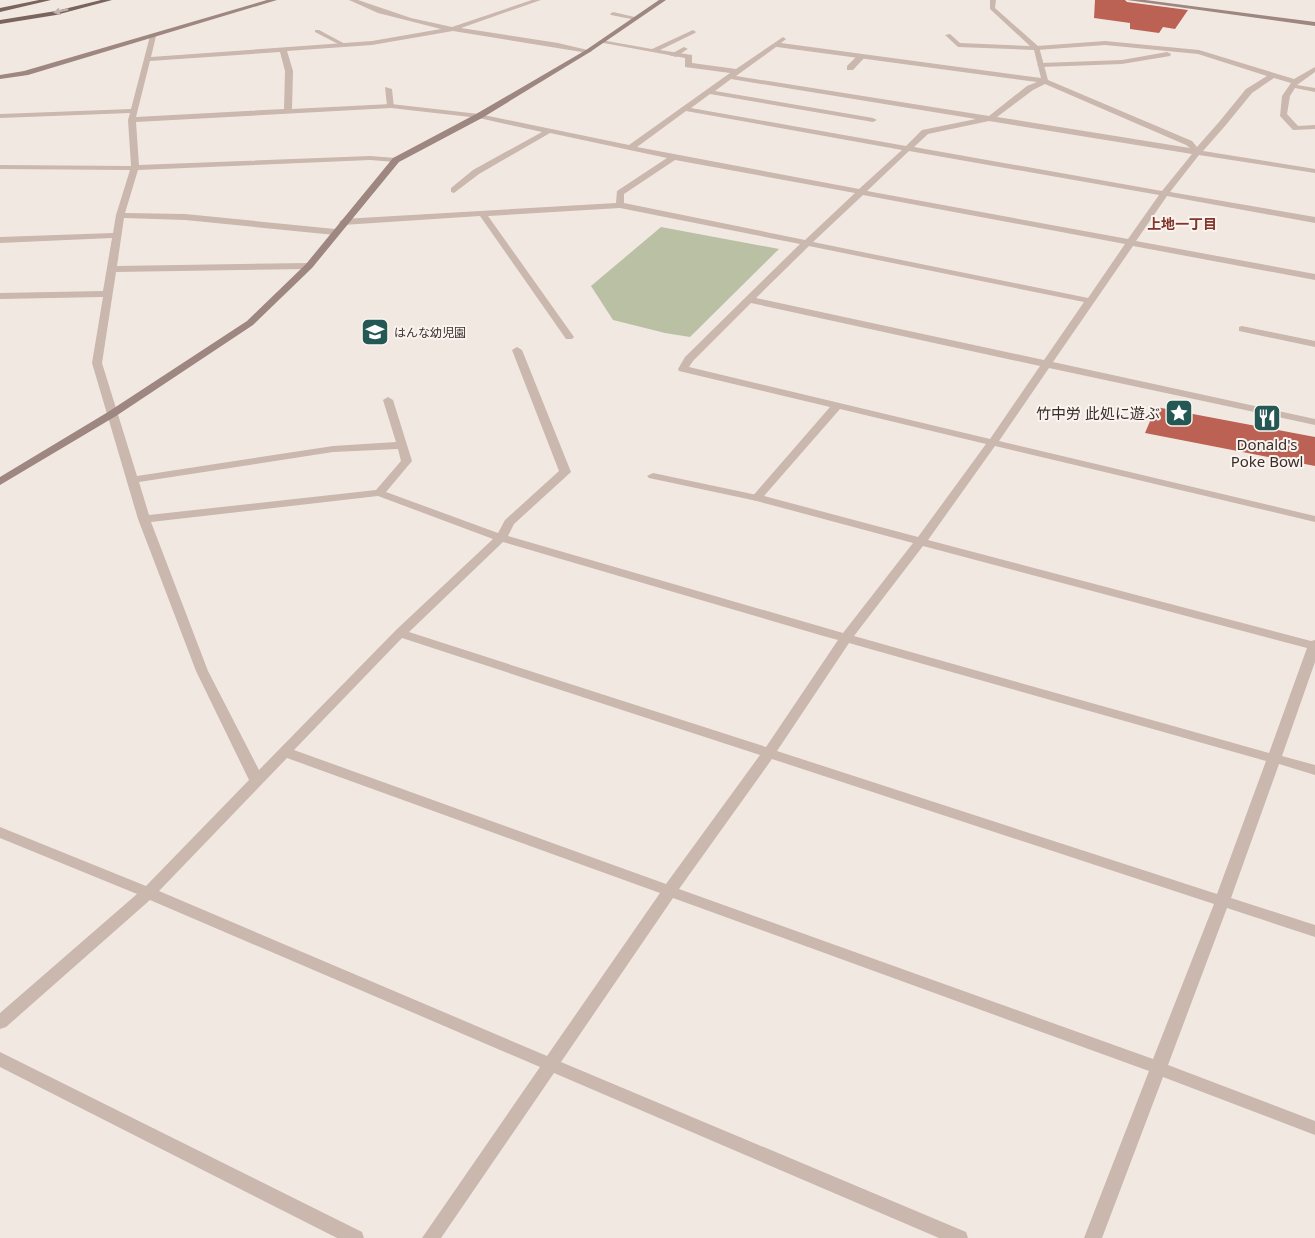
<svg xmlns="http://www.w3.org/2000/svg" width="1315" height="1238" font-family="'Noto Sans','Noto Sans JP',sans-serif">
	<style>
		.green { fill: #bac0a3 }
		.building { fill: #bc6255 }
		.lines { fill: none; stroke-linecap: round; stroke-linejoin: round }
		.lane { fill: #cab7ae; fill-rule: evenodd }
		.street { fill: #cab7ae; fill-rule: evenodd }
		.secondary { fill: #9d8780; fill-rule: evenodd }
		.primary { fill: #79645e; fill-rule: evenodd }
		.oneway { fill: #c0b3ad }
		.labels { text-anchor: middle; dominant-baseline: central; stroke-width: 4; stroke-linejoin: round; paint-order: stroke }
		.far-poi-label { font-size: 12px; fill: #392e2c; stroke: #faf3ee; text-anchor: start }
		.far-neighbourhood-label { font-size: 14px; font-weight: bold; fill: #82352b; stroke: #faf3ee }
		.poi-label { font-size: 15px; fill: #392e2c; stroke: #faf3ee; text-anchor: end }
	</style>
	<rect width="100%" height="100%" fill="#f2e8e2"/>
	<polygon class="green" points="661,227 779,249 690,337 665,333 613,320 591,286"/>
	<g class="building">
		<polygon points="1095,0 1125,0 1127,2 1188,10 1175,29 1163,27 1159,33 1130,29 1130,23 1094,18"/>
		<polygon points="1156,407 1315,437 1315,466 1145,433"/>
	</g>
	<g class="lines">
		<g class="lane">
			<polygon points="613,12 639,18 636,20 611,15 610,14"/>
			<polygon points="315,30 319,30 347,45 342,46 315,32"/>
			<polygon points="1105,41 1199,50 1294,79 1315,67 1315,72 1297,85 1315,88 1315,92 1295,88 1290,96 1287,114 1298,126 1315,125 1315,129 1293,130 1280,116 1282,96 1291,83 1274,78 1252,93 1225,126 1219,126 1219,122 1246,89 1267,76 1198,54 1105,45 1037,50 1033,48 1037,46"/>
			<polygon points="684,47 688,49 686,50 676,57 669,55"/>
			<polygon points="1167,52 1171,54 1170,56 1122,64 1041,67 1037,65 1041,63 1122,60"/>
			<polygon points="859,54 866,56 853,70 847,70 847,66"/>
			<polygon points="385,87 392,89 394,108 387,106"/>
			<polygon points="653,473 757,495 763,498 757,501 649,478 647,476"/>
		</g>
		<g class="street">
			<path d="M349 0H358L411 18 452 27 532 0H541L461 28 558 43 592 51 588 53 453 31 372 45 287 51 293 71 292 109 391 104 479 114 629 145 730 73 685 67V58L598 42 601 40 652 49 693 30 696 32 695 33 660 50 692 55V63L736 69 783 37 786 39 781 43 1041 78 1034 50 958 47 945 35 950 34 960 43 1030 46 990 9V0H996L995 8 1039 47 1048 80 1192 141 1197 147 1219 122H1225V126L1203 151 1315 169V173L1199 155 1170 192 1315 217V223L1167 196 1136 241 1315 274V280L1133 246 1053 362 1315 419V425L1049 368 999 441 1315 516V522L995 446 928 540 1311 641 1315 640V662L1282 756 1315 765V775L1279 764 1231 898 1315 925V937L1227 908 1168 1065 1315 1121V1135L1163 1077 1102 1238H1084L1149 1071 673 898 561 1062 966 1232 968 1238H939L554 1073 441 1238H422L540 1067 150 900 6 1027 0 1029V1013L137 894 0 838V827L146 886 249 780 196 671 138 519 92 363 103 297 0 299V293L103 291 112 238 0 243V237L113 233 116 215 130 170 0 169V165L131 166 128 120 130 113 0 118V114L131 109 150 36 153 34 156 36 151 57 372 41 441 29 378 13ZM776 47H777L1037 82 1027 86 989 116 736 76ZM280 52 285 71 284 109 136 117 150 61ZM731 79 976 119 922 130 906 146 691 108 710 94 873 122 877 120 873 118 715 91ZM1045 84 1186 145 1190 148 997 117 1033 90ZM391 108 479 118 542 132 473 170 451 188V192L454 193 479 174 550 133 667 158 617 191 616 203 343 219 339 222 343 225 480 216 566 339H572L574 337 488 216 620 208 800 244 685 357 678 369 679 371 830 407 751 498 753 500 913 543 843 633 508 536 514 524 571 472 522 350 517 347 512 350 559 471 505 520 498 533 386 492 412 461 393 400 388 397 383 400 396 442 333 446 137 476 102 363 116 272 309 269 314 266 309 263 117 266 124 218 185 220 335 235 339 232 335 229 185 214 125 213 138 170 370 160 396 162 400 160 396 158 370 156 139 165 136 122ZM686 111 902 150 859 189 637 147ZM989 121 1192 154 1162 191 914 147 928 134ZM909 151 1159 195 1128 239 867 191ZM675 160 855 193 805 240 624 203V194ZM863 195 1125 244 1088 298 813 242ZM809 246 1084 302 1044 360 756 298ZM751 303 1040 366 990 439 689 367 693 361ZM840 409 986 444 918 537 764 496ZM398 449 401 461 376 490 149 515 139 482 333 452ZM378 496 493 539 396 630 259 770 208 671 151 522ZM503 542 820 635 838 640 766 747 409 632ZM923 546 1307 648 1269 753 854 636ZM402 638 760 755 666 884 294 750ZM849 643 1266 761 1217 894 777 751ZM287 758 660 893 547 1056 159 891ZM772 759 1214 904 1153 1059 679 889Z"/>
			<polygon points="1242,326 1315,341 1315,347 1239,331 1239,327"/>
			<polygon points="0,1052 362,1232 364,1238 337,1238 0,1067"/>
		</g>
		<g class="secondary">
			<polygon points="267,0 277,0 28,75 0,79 0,75 24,71"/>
			<polygon points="659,0 666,0 590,52 482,118 399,162 312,268 253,325 116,416 0,485 0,477 108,412 247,321 306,264 393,158 476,114 586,50"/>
			<polygon points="1127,0 1145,0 1315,22 1315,26"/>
		</g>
		<g class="primary">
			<polygon points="39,0 51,0 0,12 0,8"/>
			<polygon points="101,0 112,0 56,15 0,24 0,20 56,11"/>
		</g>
	</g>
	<defs><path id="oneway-solid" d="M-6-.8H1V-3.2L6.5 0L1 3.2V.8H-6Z" transform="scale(1.25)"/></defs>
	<use class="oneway" href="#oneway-solid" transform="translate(61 11) rotate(167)"/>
	<defs>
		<g id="school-square" transform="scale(1.4375)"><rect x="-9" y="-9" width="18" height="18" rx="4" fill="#245854" stroke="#faf3ee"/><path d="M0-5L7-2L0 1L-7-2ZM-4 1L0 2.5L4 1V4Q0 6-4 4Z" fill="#fff"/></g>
		<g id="sight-square" transform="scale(1.4375)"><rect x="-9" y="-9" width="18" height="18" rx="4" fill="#245854" stroke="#faf3ee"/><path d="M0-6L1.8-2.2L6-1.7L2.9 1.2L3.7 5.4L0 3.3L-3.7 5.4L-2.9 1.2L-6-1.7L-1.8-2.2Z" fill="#fff"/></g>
		<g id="restaurant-square" transform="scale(1.4375)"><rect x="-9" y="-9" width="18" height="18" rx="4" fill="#245854" stroke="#faf3ee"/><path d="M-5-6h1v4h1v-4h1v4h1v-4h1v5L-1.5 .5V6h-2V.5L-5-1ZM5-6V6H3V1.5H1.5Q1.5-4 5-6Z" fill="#fff"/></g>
	</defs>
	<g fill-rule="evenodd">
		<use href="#school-square" x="375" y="332"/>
		<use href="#sight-square" x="1179" y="413"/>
		<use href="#restaurant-square" x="1267" y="418"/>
	</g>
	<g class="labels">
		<g class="far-poi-label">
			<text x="394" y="332">はんな幼児園</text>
		</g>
		<g class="far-neighbourhood-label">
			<text x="1182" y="223">上地一丁目</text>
		</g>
		<g class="poi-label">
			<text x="1160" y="413">竹中労 此処に遊ぶ</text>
			<text x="1267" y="444" text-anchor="middle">Donald's<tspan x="1267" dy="17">Poke Bowl</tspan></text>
		</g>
	</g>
</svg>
